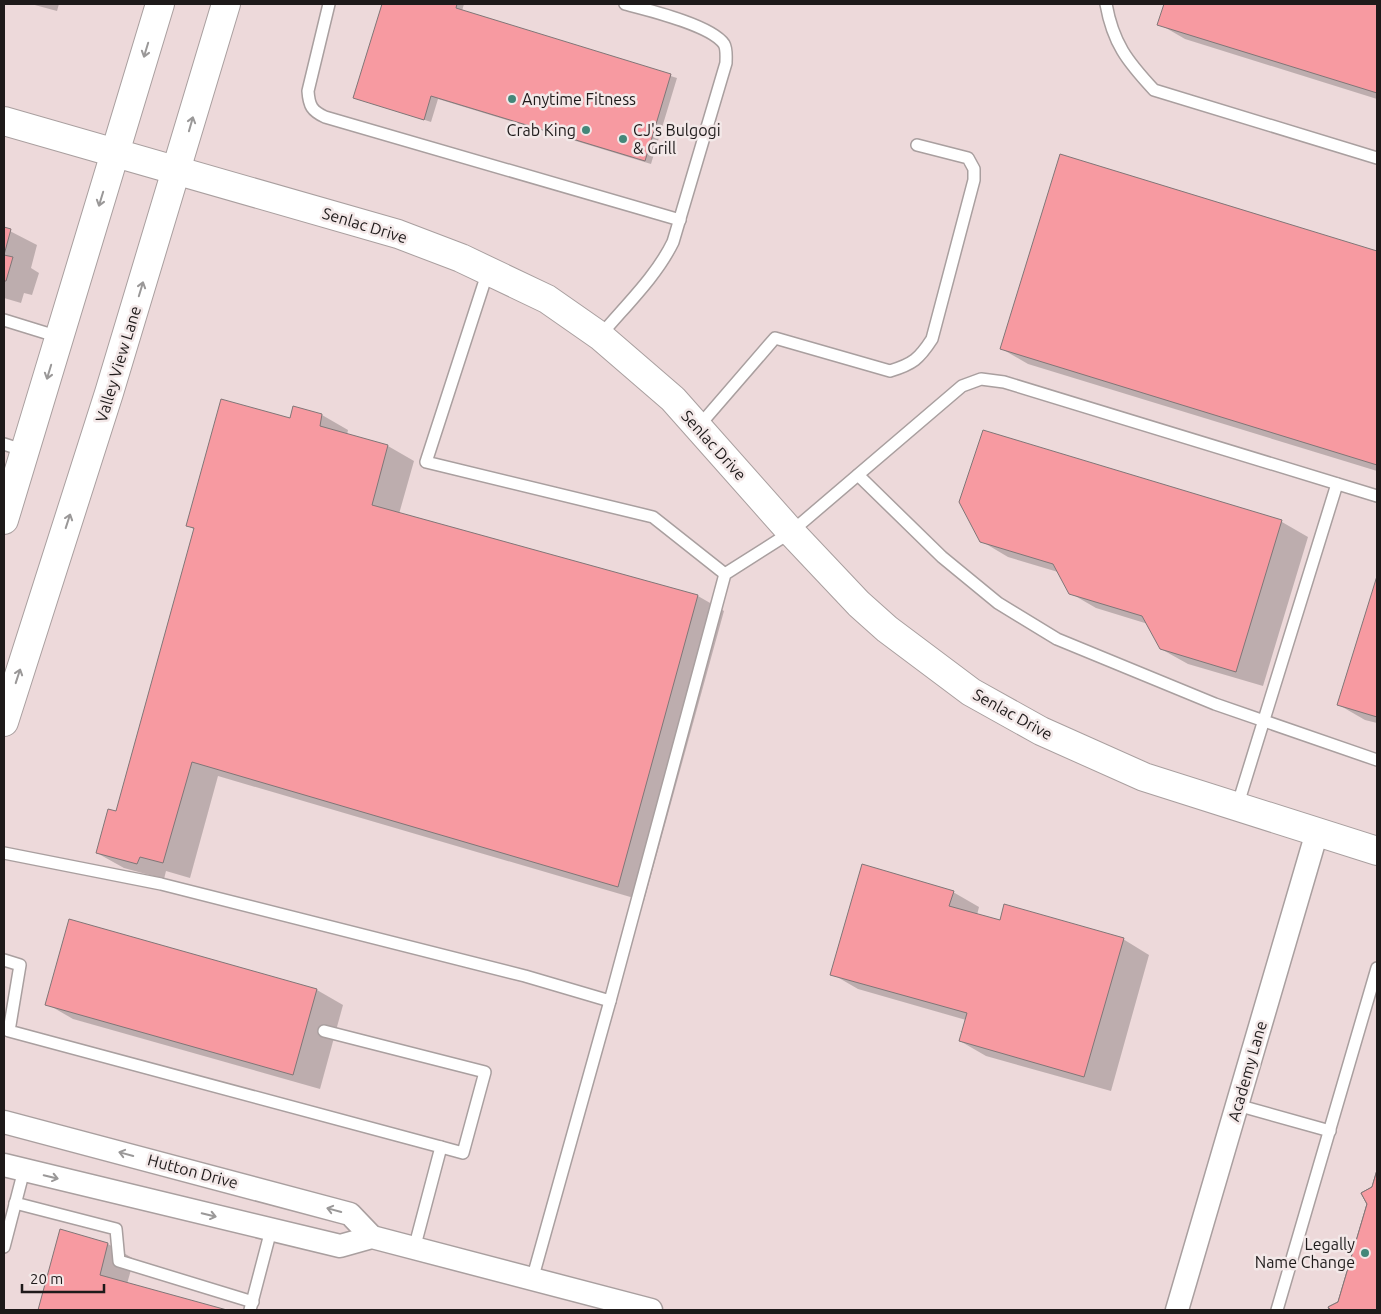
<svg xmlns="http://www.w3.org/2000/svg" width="1381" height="1314" font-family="Ubuntu,sans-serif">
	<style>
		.built { fill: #edd9da }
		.shadow { fill: #0003 }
		.building { fill: #f79aa1; stroke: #807677 }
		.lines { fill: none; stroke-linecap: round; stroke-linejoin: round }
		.service-casing { stroke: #a99f9f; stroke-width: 14 }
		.minor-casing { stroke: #a99f9f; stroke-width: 25 }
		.tertiary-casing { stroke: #a99f9f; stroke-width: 30 }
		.secondary-casing { stroke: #a99f9f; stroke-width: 30 }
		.service { stroke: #fff; stroke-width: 11 }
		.minor { stroke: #fff; stroke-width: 22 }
		.tertiary { stroke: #fff; stroke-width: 28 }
		.secondary { stroke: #fff; stroke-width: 28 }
		.oneway { stroke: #9a9898 }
		.poi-dot { fill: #448779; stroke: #f3e8e8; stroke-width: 2 }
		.labels { text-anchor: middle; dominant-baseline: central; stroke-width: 5; stroke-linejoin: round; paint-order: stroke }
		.poi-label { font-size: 16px; fill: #1e1a1a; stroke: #f3e8e8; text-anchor: start }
		.street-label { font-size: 16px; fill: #1e1a1a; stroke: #f3e8e8 }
	</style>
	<rect width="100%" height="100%" fill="#f3e8e8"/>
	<rect class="built" x="4" y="4" width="1373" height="1306"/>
	<g class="shadow">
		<polygon points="31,4 59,4 57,11"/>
		<polygon points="383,4 464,4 462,11 677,78 651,164 438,99 431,122 355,97"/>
		<polygon points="1165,4 1377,4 1377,99 1185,39 1159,24"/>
		<polygon points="1061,155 1377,252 1377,471 1028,364 1002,349"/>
		<polygon points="4,228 37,245 31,268 39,273 32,295 24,293 21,303 4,298"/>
		<polygon points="294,408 322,415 348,430 347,435 388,446 414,461 399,514 698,596 724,611 644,901 218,776 190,878 166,871 164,879 124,868 97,853 117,813 195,530 187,525 291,419"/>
		<polygon points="984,431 1282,522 1308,537 1263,686 1188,664 1161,649 1148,624 1096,608 1070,593 1058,572 1008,557 981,541"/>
		<polygon points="1377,580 1377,723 1365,720 1339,705"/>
		<polygon points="953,892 979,907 977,915 1001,921 1123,939 1149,955 1111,1091 986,1056 960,1041 966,1020 858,989 832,974"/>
		<polygon points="70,920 317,990 343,1005 320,1089 73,1019 47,1004"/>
		<polygon points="1377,1174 1377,1310 1331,1310 1330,1308 1339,1303"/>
		<polygon points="61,1231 108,1244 134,1259 127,1284 222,1310 39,1310"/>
	</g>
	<g class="building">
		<polygon points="382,4 457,4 456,8 671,74 645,161 431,96 424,120 353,98"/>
		<polygon points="1164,4 1377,4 1377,93 1157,25"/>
		<polygon points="1060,154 1377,251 1377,465 1000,349"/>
		<polygon points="4,227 11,229 4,255 13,257 6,281 4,281"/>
		<polygon points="221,399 290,418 293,406 322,414 320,426 388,445 372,505 698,595 618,887 192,762 163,863 140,857 137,864 96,853 108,809 116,811 194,528 186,526"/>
		<polygon points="983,430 1282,520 1236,672 1160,649 1142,616 1069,594 1053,564 980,542 959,502"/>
		<polygon points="1377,576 1377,717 1337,705"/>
		<polygon points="862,864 954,891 949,906 1000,920 1004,904 1124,938 1084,1077 959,1041 967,1013 830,975"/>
		<polygon points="69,919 317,989 293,1075 45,1005"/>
		<polygon points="1377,1170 1377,1310 1329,1310 1328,1307 1338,1302 1367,1204 1361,1193 1372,1187"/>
		<polygon points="1377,1170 1377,1310 1331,1310 1328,1307 1338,1302 1367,1204 1361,1193 1372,1187"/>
		<polygon points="60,1229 108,1243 100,1275 227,1310 38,1310"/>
	</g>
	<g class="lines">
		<g class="service-casing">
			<g id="service">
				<path d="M329 4 308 91C309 106 312 111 325 117L680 220"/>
				<path d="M1106 4C1113 43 1127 61 1154 90L1377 158"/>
				<polyline points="488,271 426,462 653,517 725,574"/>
				<polyline points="4,320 59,337"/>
				<path d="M600 336C625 306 656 277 673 242L726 63C726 57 727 49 724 44 711 25 648 10 625 4"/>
				<path d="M698 427 775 338 890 371C913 364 919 359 932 339L974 180V169L968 158 917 145"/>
				<polyline points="4,444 25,451"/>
				<polyline points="858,475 942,557 998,603 1057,639 1215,704 1377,760"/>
				<polyline points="1237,807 1337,484"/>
				<polyline points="4,853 161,884 525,976 610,1001 725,574 791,532 962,386 981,379 1004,382 1377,496"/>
				<polyline points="4,960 20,965 9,1031 441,1147 414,1249"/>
				<polyline points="324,1031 485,1072 463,1153 441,1147"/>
				<polyline points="1237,1105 1330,1131"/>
				<polyline points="15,1203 116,1229 119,1261 253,1302"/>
				<polyline points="4,1247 24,1170"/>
				<polyline points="532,1280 610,1001"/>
				<polyline points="250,1310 271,1230"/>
				<polyline points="1277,1310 1377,968"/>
			</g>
		</g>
		<g class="minor-casing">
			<g id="minor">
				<polyline points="4,1122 350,1214 372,1237"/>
				<polyline points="4,1165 340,1246 372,1237 651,1310"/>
				<polyline points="1177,1310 1317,832"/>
			</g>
		</g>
		<g class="tertiary-casing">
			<polyline id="tertiary" points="4,121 398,234 461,258 547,299 600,336 673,399 791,532 859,604 887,629 971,692 1041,731 1144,777 1377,851"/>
		</g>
		<g class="secondary-casing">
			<g id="secondary">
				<polyline points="4,520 160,4"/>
				<polyline points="4,722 109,393 226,4"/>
			</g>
		</g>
		<use href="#service" class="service"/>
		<use href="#minor" class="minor"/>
		<use href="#tertiary" class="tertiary"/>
		<use href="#secondary" class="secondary"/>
	</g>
	<defs><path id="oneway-shaft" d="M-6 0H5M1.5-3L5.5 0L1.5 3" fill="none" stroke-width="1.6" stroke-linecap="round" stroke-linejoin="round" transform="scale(1.25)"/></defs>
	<g class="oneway">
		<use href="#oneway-shaft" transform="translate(146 50) rotate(107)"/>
		<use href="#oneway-shaft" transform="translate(191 124) rotate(-74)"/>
		<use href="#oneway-shaft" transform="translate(101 199) rotate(107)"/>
		<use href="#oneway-shaft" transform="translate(141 289) rotate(-73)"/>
		<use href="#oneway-shaft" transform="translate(49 372) rotate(107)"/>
		<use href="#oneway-shaft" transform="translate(68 521) rotate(-72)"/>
		<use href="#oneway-shaft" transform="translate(18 676) rotate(-72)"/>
		<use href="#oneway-shaft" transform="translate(126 1154) rotate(-165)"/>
		<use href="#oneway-shaft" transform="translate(51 1177) rotate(13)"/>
		<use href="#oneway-shaft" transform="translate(334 1210) rotate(-165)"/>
		<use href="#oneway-shaft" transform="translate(209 1215) rotate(13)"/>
	</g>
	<g class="poi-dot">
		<circle cx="512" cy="99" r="5"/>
		<circle cx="586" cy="130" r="5"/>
		<circle cx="623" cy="139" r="5"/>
		<circle cx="1365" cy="1253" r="5"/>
	</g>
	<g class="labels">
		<g class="poi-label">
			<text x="522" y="99">Anytime Fitness</text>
			<text x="576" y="130" text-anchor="end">Crab King</text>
			<text x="633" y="130">CJ's Bulgogi<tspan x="633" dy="18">&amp; Grill</tspan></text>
			<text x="1355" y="1244" text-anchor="end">Legally<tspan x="1355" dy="18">Name Change</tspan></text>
		</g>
		<g class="street-label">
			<text transform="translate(365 225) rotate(17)">Senlac Drive</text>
			<text transform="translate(118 364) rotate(-73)">Valley View Lane</text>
			<text transform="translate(714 445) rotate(48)">Senlac Drive</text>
			<text transform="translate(1013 714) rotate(29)">Senlac Drive</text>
			<text transform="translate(1247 1071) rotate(-74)">Academy Lane</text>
			<text transform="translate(193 1171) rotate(15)">Hutton Drive</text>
		</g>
	</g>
	<rect width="1381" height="1314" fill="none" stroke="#1e1a1a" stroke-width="10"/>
	<path d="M22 1284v8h82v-8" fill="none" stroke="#1e1a1a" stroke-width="2.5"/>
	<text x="30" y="1284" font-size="15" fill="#1e1a1a" stroke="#f3e8e8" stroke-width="4" paint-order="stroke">20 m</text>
</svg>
